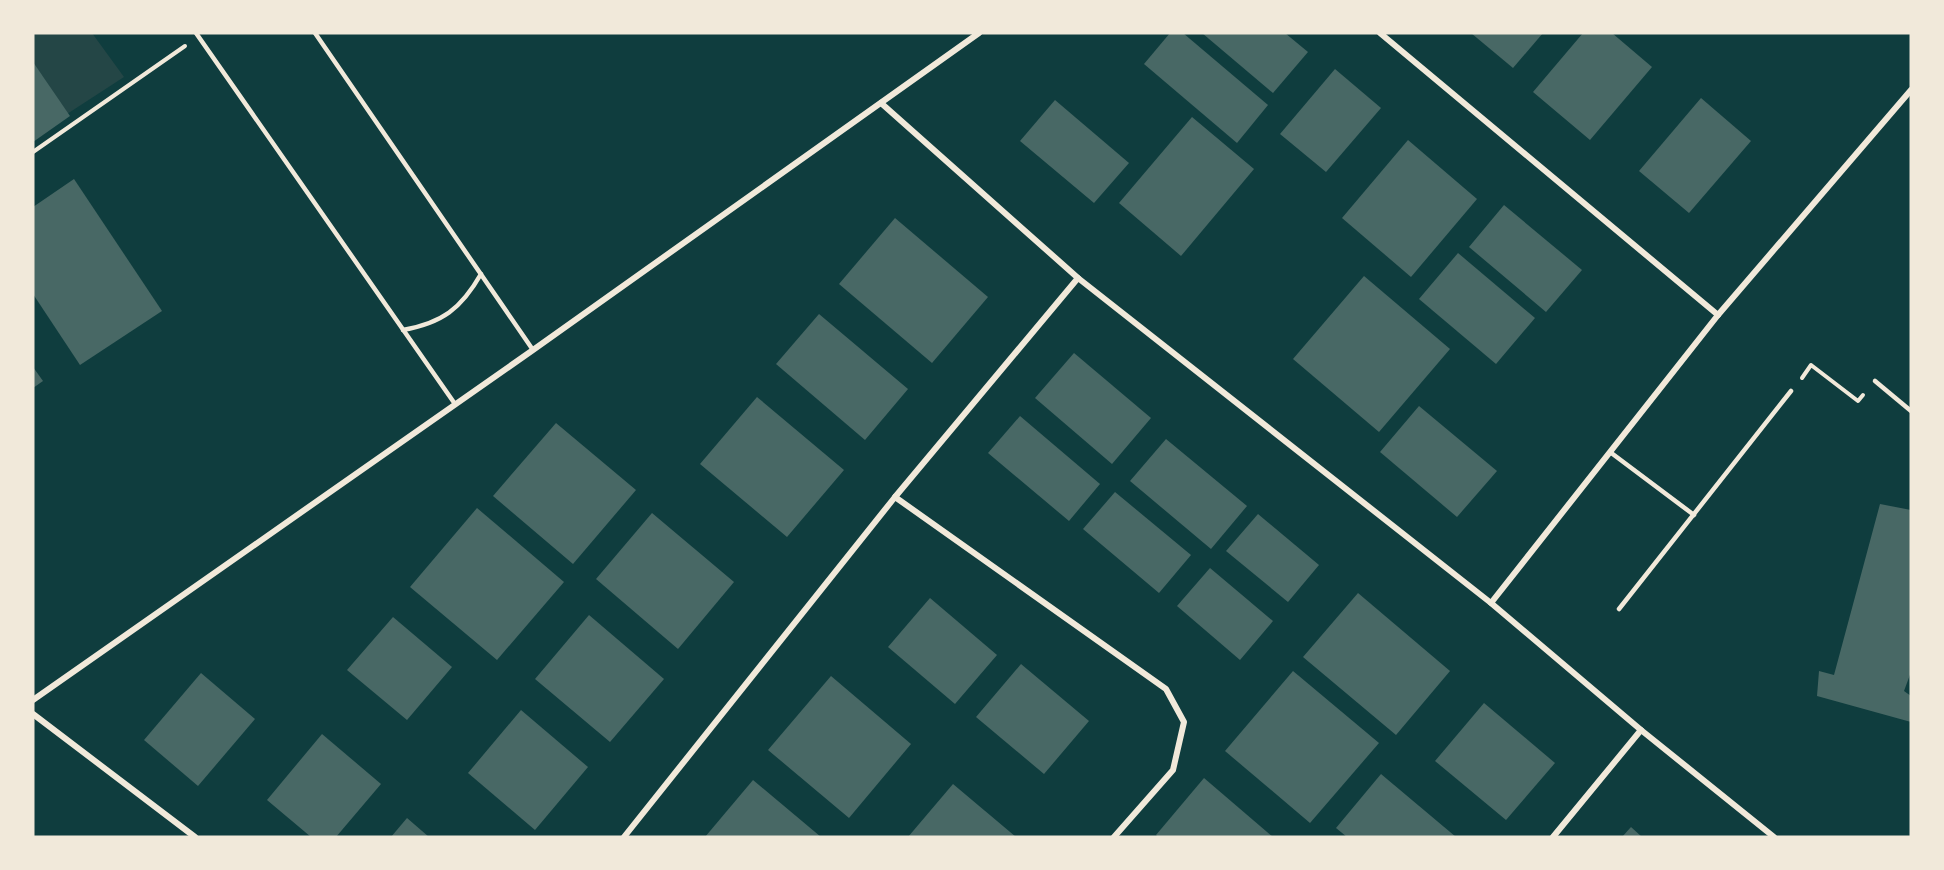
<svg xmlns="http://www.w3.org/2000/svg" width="1944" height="870" font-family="Jost,sans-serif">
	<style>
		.green { fill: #244646 }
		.building { fill: #486865 }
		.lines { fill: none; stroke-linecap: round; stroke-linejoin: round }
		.path { stroke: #f1e9da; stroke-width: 4 }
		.service { stroke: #f1e9da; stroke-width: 4.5 }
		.minor { stroke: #f1e9da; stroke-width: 6 }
	</style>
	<rect width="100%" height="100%" fill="#0f3d3e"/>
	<polygon class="green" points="33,33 92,33 124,77 67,114 33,65"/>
	<g class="building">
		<polygon points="1170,33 1183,33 1268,105 1237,143 1144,64"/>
		<polygon points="1202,33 1285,33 1308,52 1273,93"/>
		<polygon points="1471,33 1543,33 1513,68"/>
		<polygon points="1583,33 1612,33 1652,67 1590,140 1533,92"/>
		<polygon points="33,62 70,116 33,142"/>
		<polygon points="1335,69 1381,108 1326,172 1280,134"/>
		<polygon points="1701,98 1751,141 1689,213 1639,171"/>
		<polygon points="1055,100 1129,163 1094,203 1020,141"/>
		<polygon points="1192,117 1254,169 1181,256 1119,203"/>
		<polygon points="1408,140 1477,199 1411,277 1342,218"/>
		<polygon points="74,179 162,311 80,365 33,294 33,207"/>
		<polygon points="1504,205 1582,270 1546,312 1469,247"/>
		<polygon points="895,218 988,297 932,363 839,284"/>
		<polygon points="1458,253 1535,318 1496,364 1419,299"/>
		<polygon points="1364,276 1450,349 1379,432 1293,359"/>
		<polygon points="819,314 908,389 865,440 776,364"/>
		<polygon points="1074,353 1151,418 1112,464 1035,398"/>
		<polygon points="33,367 43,381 33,388"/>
		<polygon points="757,397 844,470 787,537 700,464"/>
		<polygon points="1419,406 1497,471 1457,517 1380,452"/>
		<polygon points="1020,416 1100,484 1069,521 988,453"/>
		<polygon points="556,423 636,490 573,564 493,496"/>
		<polygon points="1166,439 1247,506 1211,549 1130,481"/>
		<polygon points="1115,492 1191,555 1159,593 1083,529"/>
		<polygon points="1880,504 1911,510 1911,672 1904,691 1911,696 1911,722 1817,696 1819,671 1834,675"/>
		<polygon points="477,508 564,582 497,660 410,587"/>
		<polygon points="652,513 734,582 678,649 596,579"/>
		<polygon points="1258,514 1319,565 1288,602 1226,551"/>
		<polygon points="1210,568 1273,621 1240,660 1177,606"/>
		<polygon points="1358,593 1450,671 1396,735 1303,657"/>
		<polygon points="930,598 997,655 955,704 888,647"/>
		<polygon points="589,615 664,679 610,742 535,679"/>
		<polygon points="393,617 452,667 407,720 347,670"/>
		<polygon points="1021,664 1089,721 1044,774 976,717"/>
		<polygon points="1293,671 1379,743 1310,823 1225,751"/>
		<polygon points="201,673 255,719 198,786 144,740"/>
		<polygon points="831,676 911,744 849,818 768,750"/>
		<polygon points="1484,703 1555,763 1506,820 1435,761"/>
		<polygon points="521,710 588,767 535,830 468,773"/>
		<polygon points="322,734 381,784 336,837 311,837 267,800"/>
		<polygon points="1381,774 1456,837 1347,837 1336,828"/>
		<polygon points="1204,778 1273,837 1158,837 1156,835"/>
		<polygon points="753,780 821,837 705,837"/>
		<polygon points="953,784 1016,837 908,837"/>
		<polygon points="407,818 429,837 391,837"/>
		<polygon points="1631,827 1642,837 1622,837"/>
	</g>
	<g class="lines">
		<g class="path">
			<polyline points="33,152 185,46"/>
			<polyline points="1802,378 1811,365 1858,401 1863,395"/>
		</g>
		<g class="service">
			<polyline points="196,33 455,404"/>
			<polyline points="315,33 533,350"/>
			<path d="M403 330C442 323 461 309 481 274"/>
			<polyline points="1875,381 1911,411"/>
			<polyline points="1610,452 1694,515"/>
			<polyline points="1619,609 1791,391"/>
		</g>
		<g class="minor">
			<polyline points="1380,33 1718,315"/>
			<polyline points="881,103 1078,278 1491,603 1641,730 1774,837"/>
			<polyline points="895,497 1166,689 1184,722 1173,770 1114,837"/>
			<polyline points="1491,603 1718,315 1911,90"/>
			<polyline points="33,700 533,350 979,33"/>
			<polyline points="33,714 195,837"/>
			<polyline points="624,837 895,497 1078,278"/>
			<polyline points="1553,837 1641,730"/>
		</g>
	</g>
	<rect width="1944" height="870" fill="none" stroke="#f1e9da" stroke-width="69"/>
</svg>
